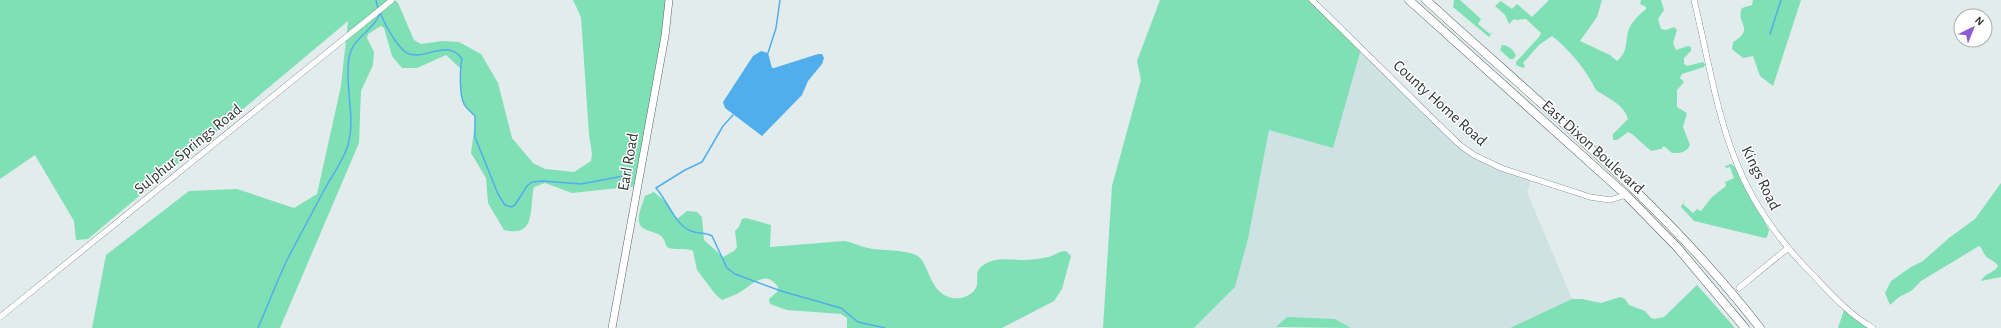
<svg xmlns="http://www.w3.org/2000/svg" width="2001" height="328" font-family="'Alegreya Sans',sans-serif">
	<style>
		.built { fill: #cee1e3 }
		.green { fill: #7fe0b5 }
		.water { fill: #51aeec }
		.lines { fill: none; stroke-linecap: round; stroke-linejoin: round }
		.stream { stroke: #51aeec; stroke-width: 1.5 }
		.minor-casing { stroke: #596262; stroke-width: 6 }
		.major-casing { stroke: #596262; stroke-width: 8 }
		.highway-casing { stroke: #596262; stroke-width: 9 }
		.minor { stroke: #fff; stroke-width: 5.5 }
		.major { stroke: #fff; stroke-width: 7 }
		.highway { stroke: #fff; stroke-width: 8 }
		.labels { text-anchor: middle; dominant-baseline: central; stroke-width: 3; stroke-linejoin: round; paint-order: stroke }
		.street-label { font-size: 16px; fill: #313435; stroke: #fff }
	</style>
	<rect width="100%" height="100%" fill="#e2eced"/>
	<polygon class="built" points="1361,49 1474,155 1531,179 1527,192 1572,299 1510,328 1351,328 1335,319 1277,328 1194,328 1235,287 1248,239 1269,129"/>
	<g class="green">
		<path d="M0 0H395L398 3 414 40 421 44 442 41 459 42 481 54 498 83 512 138 533 163 545 169 574 172 591 161 592 154 589 135 581 17 573 0H669L638 186 572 193 545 183 534 187C529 208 537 238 504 230L488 203 486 178 471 153 475 123V116L464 105 461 96 460 68 446 55 417 68H402L392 56 384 28 381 26 368 34 367 38 374 52 373 65 361 91 359 143 280 328H92L106 255 189 191 237 189 294 208 317 194 341 86 348 21 88 239 76 240 74 221 35 155 0 179Z"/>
		<polygon points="1160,0 1312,0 1361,49 1333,148 1269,130 1248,239 1235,287 1194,328 1103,328 1112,186 1141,80 1137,61"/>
		<polygon points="1454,0 1460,0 1481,19 1478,24 1490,34 1493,32 1489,37 1453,7"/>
		<path d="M1549 0H1602L1597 17 1580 41 1610 55 1617 61C1628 52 1625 44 1628 32 1630 23 1639 15 1646 9V7L1640 4 1641 0H1661L1664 10 1658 19 1661 29 1666 30 1674 27 1677 30 1673 43 1676 50 1688 46 1691 47V51L1684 58V64L1687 66 1703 62 1705 64 1704 67 1682 74 1680 78 1684 82 1677 90V107L1687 113 1683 127 1690 145C1686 153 1681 153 1672 153L1664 146 1661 149 1651 151 1632 134 1628 132 1617 140H1613V134L1628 119C1624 104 1607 98 1596 90 1586 70 1570 50 1552 36L1539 45 1523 63 1525 66 1523 68 1516 65V62L1539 37 1541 33 1526 19 1516 20 1514 19 1509 24 1505 15 1495 6 1501 1 1512 9 1517 4 1532 17Z"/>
		<path d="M1753 0H1801L1773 86 1760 76 1753 56 1743 58 1732 49 1733 42C1756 28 1735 24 1742 8L1752 5Z"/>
		<path d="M1502 45C1507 44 1515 51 1516 56L1513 59H1510L1500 50Z"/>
		<polygon points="1731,164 1735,167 1769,230 1767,237 1765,238 1694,221 1681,207 1684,200 1683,204 1693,213 1697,209 1701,211 1712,197 1726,186 1725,182 1734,178 1730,167 1726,168 1725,166"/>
		<path d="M2001 183V277L1981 281C1985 273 1994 273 1998 266 1995 260 1988 260 1985 255 1982 251 1983 249 1979 246L1921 281 1911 291 1899 297 1890 305 1885 293 1891 281 1911 267 1923 261 1949 238 1975 219Z"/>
		<path d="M654 192 668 204 677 219 687 211 697 212 702 217 704 240 723 257 734 251 737 247 735 231 739 227 742 219 746 218 771 225 770 247 844 241C853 242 859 246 868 248 880 251 909 249 919 257 929 266 930 291 949 297 959 301 974 296 977 285 978 279 975 272 981 267 994 256 1009 260 1024 260 1032 260 1041 258 1049 257 1055 255 1059 251 1066 251L1071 256 1062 289 1054 301 1002 328H847V318L841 314 787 310 770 304 769 299 777 292 778 287C765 268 751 286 737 294 732 296 727 298 722 300L716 295 697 270 693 251C684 247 675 251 667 247 665 243 664 238 661 236 654 230 639 232 639 220 638 213 643 203 645 196Z"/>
		<polygon points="1697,285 1735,328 1510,328 1572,299 1582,299 1601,303 1620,297 1625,299 1629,305 1645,311 1651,318 1655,319 1664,317"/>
		<polygon points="1844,310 1869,328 1838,328"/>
		<polygon points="1287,317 1335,319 1351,328 1276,327"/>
	</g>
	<polygon class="water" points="761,51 768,53 772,68 774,68 818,54 822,54 824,58 822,64 808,81 802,95 762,136 725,108 723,102 753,56"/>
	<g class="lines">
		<g class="stream">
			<polyline points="376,0 378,8"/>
			<path d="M380 11C383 22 397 47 407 53 424 62 447 37 462 59 460 69 459 94 464 104 466 108 471 112 475 116V137L498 194 505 205 511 207 515 205 527 186 532 182 542 181 581 184 623 176"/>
			<polyline points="1770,34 1781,0"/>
			<polyline points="768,53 776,28 780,0"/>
			<path d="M733 115 723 126 702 162 685 170 656 188C667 200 675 225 691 231 698 234 705 232 712 236L727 268 735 274 781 291 841 308 858 322 885 328"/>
			<path d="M258 328C268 305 277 281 288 258 299 237 311 215 322 194 330 178 341 165 347 148 357 119 344 87 349 58 352 38 373 31 380 14"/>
		</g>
		<g class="minor-casing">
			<g id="minor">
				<polyline points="1312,0 1431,117 1461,146 1474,155 1501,168 1590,197 1610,200 1626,195"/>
				<path d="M1694 0C1707 52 1715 108 1735 159 1752 204 1780 242 1814 276 1832 295 1850 315 1873 328"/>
				<polyline points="1739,288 1788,248"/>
				<polyline points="0,317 392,0"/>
			</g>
		</g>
		<g class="major-casing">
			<polyline id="major" points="612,328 665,36 669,0"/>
		</g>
		<g class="highway-casing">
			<g id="highway">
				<polyline points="1409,0 1626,195 1677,247 1745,328"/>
				<path d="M1426 0C1541 105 1664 204 1760 328"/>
			</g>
		</g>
		<use href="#minor" class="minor"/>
		<use href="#major" class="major"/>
		<use href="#highway" class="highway"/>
	</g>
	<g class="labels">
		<g class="street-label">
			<text transform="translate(1440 103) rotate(42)">County Home Road</text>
			<text transform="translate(1593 147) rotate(42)">East Dixon Boulevard</text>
			<text transform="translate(188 149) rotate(-39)">Sulphur Springs Road</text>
			<text transform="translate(628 162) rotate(-80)">Earl Road</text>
			<text transform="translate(1761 178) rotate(64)">Kings Road</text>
		</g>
	</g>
	<g transform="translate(1973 28) rotate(43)"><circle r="19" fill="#ffffff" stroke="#adaeae"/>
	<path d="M0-3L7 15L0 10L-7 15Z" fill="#8c5ad3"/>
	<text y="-6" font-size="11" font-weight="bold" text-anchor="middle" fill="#313435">N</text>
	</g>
</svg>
